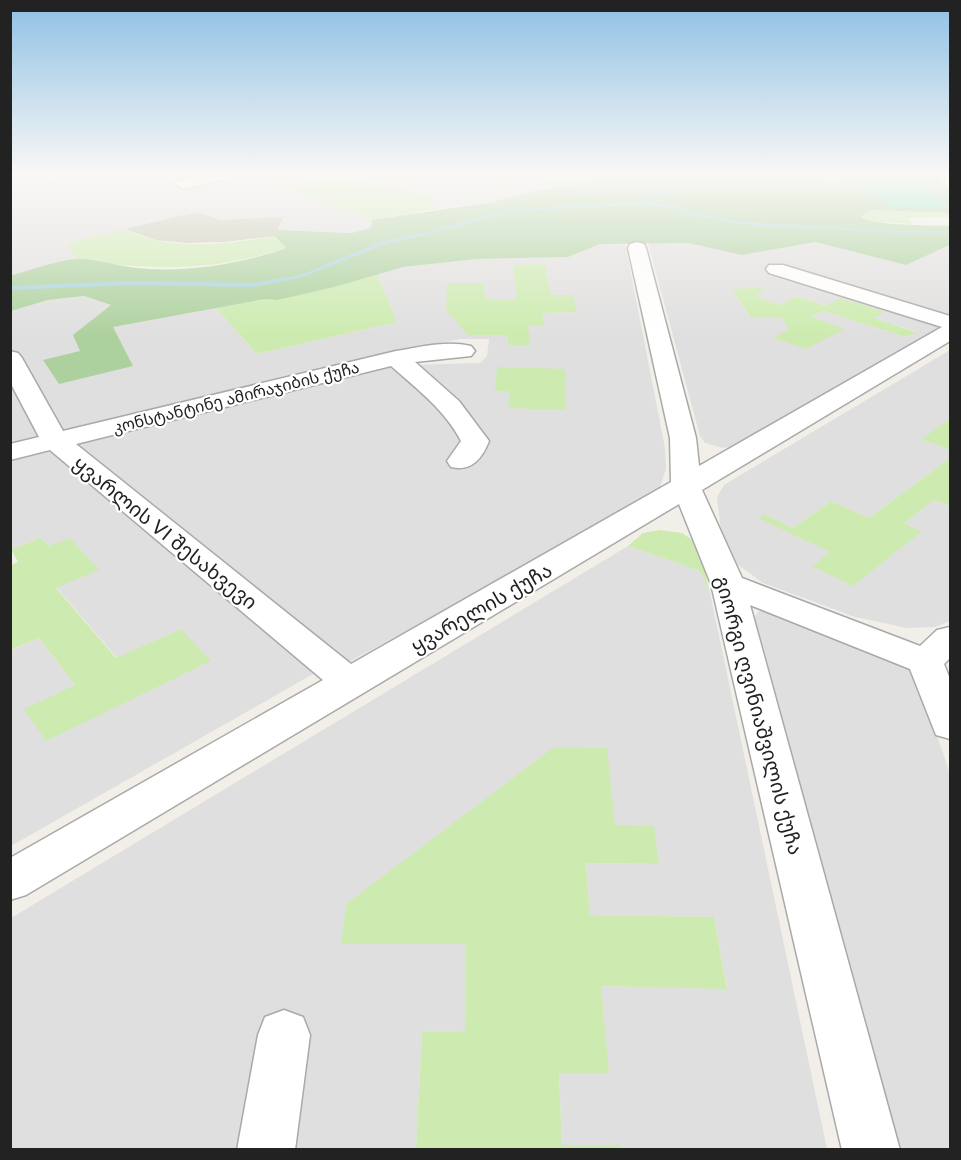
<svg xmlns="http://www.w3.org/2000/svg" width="961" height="1160" font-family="'Golos Text','Noto Sans Georgian',sans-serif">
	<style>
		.residential { fill: #e0dfdf; fill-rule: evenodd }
		.construction { fill: #c7c7b4 }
		.grass { fill: #cdebb0 }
		.forest { fill: #add19e }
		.pitch { fill: #88e0be }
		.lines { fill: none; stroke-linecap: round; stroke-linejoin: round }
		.stream { fill: #aad3df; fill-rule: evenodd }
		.minor-casing { stroke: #a9a9a9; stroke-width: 3 }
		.minor { fill: #fff; fill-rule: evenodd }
		.labels { text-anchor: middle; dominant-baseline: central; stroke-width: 4.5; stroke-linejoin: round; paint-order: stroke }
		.far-street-label { font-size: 16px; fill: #222; stroke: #fff }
		.street-label { font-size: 20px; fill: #222; stroke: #fff }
	</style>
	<rect width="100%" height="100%" fill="#f2efe9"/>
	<g class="residential">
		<polygon points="10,173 48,173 50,175 47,178 58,177 57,174 60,173 226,173 197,179 202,180 236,173 538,173 553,189 493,202 436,209 428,195 286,189 372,220 371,228 351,233 277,230 283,217 221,220 197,212 68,243 77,259 11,276"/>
		<path d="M815 242 906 265 950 245V321L771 266 946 324 738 446 723 448 705 443 700 436 648 243H688L742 255ZM732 289 765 290 753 296 780 305 797 296 826 306 884 312 873 318 915 331 906 337 823 311 810 317 844 329 774 338 790 329 781 317 751 318Z"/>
		<path d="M625 243 665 448 666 469 660 487 641 504 347 663 79 444 396 366 478 444 410 365 480 363 487 356 489 339H460L395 352 11 445 12 383 11 311 48 300 84 296 111 305 74 335 80 351 59 384 113 327 216 308 257 354 397 322 377 273 402 267 477 259 568 257 599 244ZM545 264 551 295 577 312 542 313 508 345 506 335 447 284 484 283 485 299H517Z"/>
		<polygon points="950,350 950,419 922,439 950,450 950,458 869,518 831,501 793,528 764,514 830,552 813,566 920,532 903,524 934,500 948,505 950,503 950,621 935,627 907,628 855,617 763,583 737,564 721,532 717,497 724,485"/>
		<polygon points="50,452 315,673 11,846 11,650 39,638 75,685 46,741 181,629 117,658 56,587 49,546 41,538 11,549 11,461"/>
		<polygon points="628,546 700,571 710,593 827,1149 621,1150 620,1145 562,1145 559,1072 608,1073 601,986 727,988 714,917 590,915 586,863 659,864 653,826 615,826 346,904 342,944 466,943 465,1031 422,1032 416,1149 11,1150 11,918"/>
		<polygon points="761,608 913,665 950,774 950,1149 895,1149 754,618"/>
	</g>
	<polygon class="construction" points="197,212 221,220 283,217 275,236 224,242 186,243 156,240 125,229"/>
	<g class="grass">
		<polygon points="538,173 608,173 590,183 553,189"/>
		<polygon points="787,173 840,173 835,175 847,187"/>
		<polygon points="332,176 429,195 436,209 372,220 285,188"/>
		<polygon points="870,210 950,213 950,217 907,218 913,224 865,221 860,217"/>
		<path d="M125 229C135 233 146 238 156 240 194 249 237 242 275 236L287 247C218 272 147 271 77 259L67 243Z"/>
		<polygon points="545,264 551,295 573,295 577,312 542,313 544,326 528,326 530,345 508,345 506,335 468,335 446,310 447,283 484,283 485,299 517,299 513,265"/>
		<polygon points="377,273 397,322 257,354 216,308 265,299 277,300"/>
		<polygon points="759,288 766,290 754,296 780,305 797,296 826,306 840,298 885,312 874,318 916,332 906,337 823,311 811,317 845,329 806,349 773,338 789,329 782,318 751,318 732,289"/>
		<polygon points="497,367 565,369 565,410 508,408 510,391 495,391"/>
		<polygon points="950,419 950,450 921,439"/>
		<polygon points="950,458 950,503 948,505 934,500 904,523 921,532 853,586 812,566 830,552 758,518 764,514 793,528 831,501 869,518"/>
		<polygon points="660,530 682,533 698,544 710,593 700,571 628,546 643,533"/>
		<polygon points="41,538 49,546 70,538 99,570 56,588 116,658 181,629 211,661 46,741 24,709 75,685 39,638 10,650 11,565 18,562 11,549"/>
		<polygon points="554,747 607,748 615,825 654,826 659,864 586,863 590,915 714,917 727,989 601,986 609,1073 559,1073 562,1145 620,1145 621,1149 416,1149 422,1032 465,1031 466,944 341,944 346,904"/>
	</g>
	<path class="forest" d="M608 173H787L845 187 834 175 840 173H930L950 188V213L870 210 861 217C871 226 934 225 950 226V245L906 265 815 242 742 255 688 243 600 244 568 257 477 259 403 267 334 287 277 300 265 299 113 327 133 366 59 384 43 360 80 351 73 335 111 305 84 296 48 300 11 311 10 276C28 271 61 259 78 259 97 259 117 266 137 268 185 273 241 264 286 248L275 236 277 230 351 233 371 228 372 220 493 202 526 193 590 183Z"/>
	<polygon class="pitch" points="915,180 949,208 891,208 861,181"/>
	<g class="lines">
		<path class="stream" d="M751 173H755C741 192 691 190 669 193 660 194 650 199 642 203L672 205 698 214 739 222 896 231H950V233H896L739 224 695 216 671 207 636 205 513 211 439 232 385 244 303 277 254 287 133 285 10 290V286L133 281 254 283 300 275 381 242 436 230 513 209 634 203 665 191 717 187 747 177Z"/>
		<g class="minor-casing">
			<g id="minor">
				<polygon points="212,173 241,173 239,176 183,189 175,184 177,181"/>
				<path d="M637 242 644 244 646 248 696 438 699 466 942 327 769 273 766 269 769 265H783L950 316V341L702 490 742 578 920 646 937 630 950 627V658L944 664 950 679V739L936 735 910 669 750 605 900 1150H842L711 584 679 504 26 895 10 900V858L323 680 50 450 10 460V444L39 437 10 382V351L18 353 22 358 63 431 396 351C420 347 447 340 471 346L475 351 471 356 415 362 459 401 489 441C482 459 471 472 451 467L447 461 461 441C445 410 417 389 391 366L76 444 351 664 671 482 670 438 628 248 630 244Z"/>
				<polygon points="284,1010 303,1017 310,1035 295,1150 237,1150 258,1035 265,1017"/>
			</g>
		</g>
		<use href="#minor" class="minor"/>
	</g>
	<linearGradient id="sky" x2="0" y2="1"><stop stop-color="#8fc0e4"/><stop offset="0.52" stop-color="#f9f8f5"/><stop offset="1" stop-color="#f9f8f5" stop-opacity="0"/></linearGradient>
	<rect width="961" height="335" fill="url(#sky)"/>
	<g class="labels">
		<g class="far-street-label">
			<text transform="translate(236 397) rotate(-14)">კონსტანტინე ამირაჯიბის ქუჩა</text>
		</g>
		<g class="street-label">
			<text transform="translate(166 532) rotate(39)">ყვარლის VI შესახვევი</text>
			<text transform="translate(481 607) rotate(-30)">ყვარელის ქუჩა</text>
			<text transform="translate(760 715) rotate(75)">გიორგი ღვინიაშვილის ქუჩა</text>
		</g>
	</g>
	<rect width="961" height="1160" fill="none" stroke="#222222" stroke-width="24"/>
</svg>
